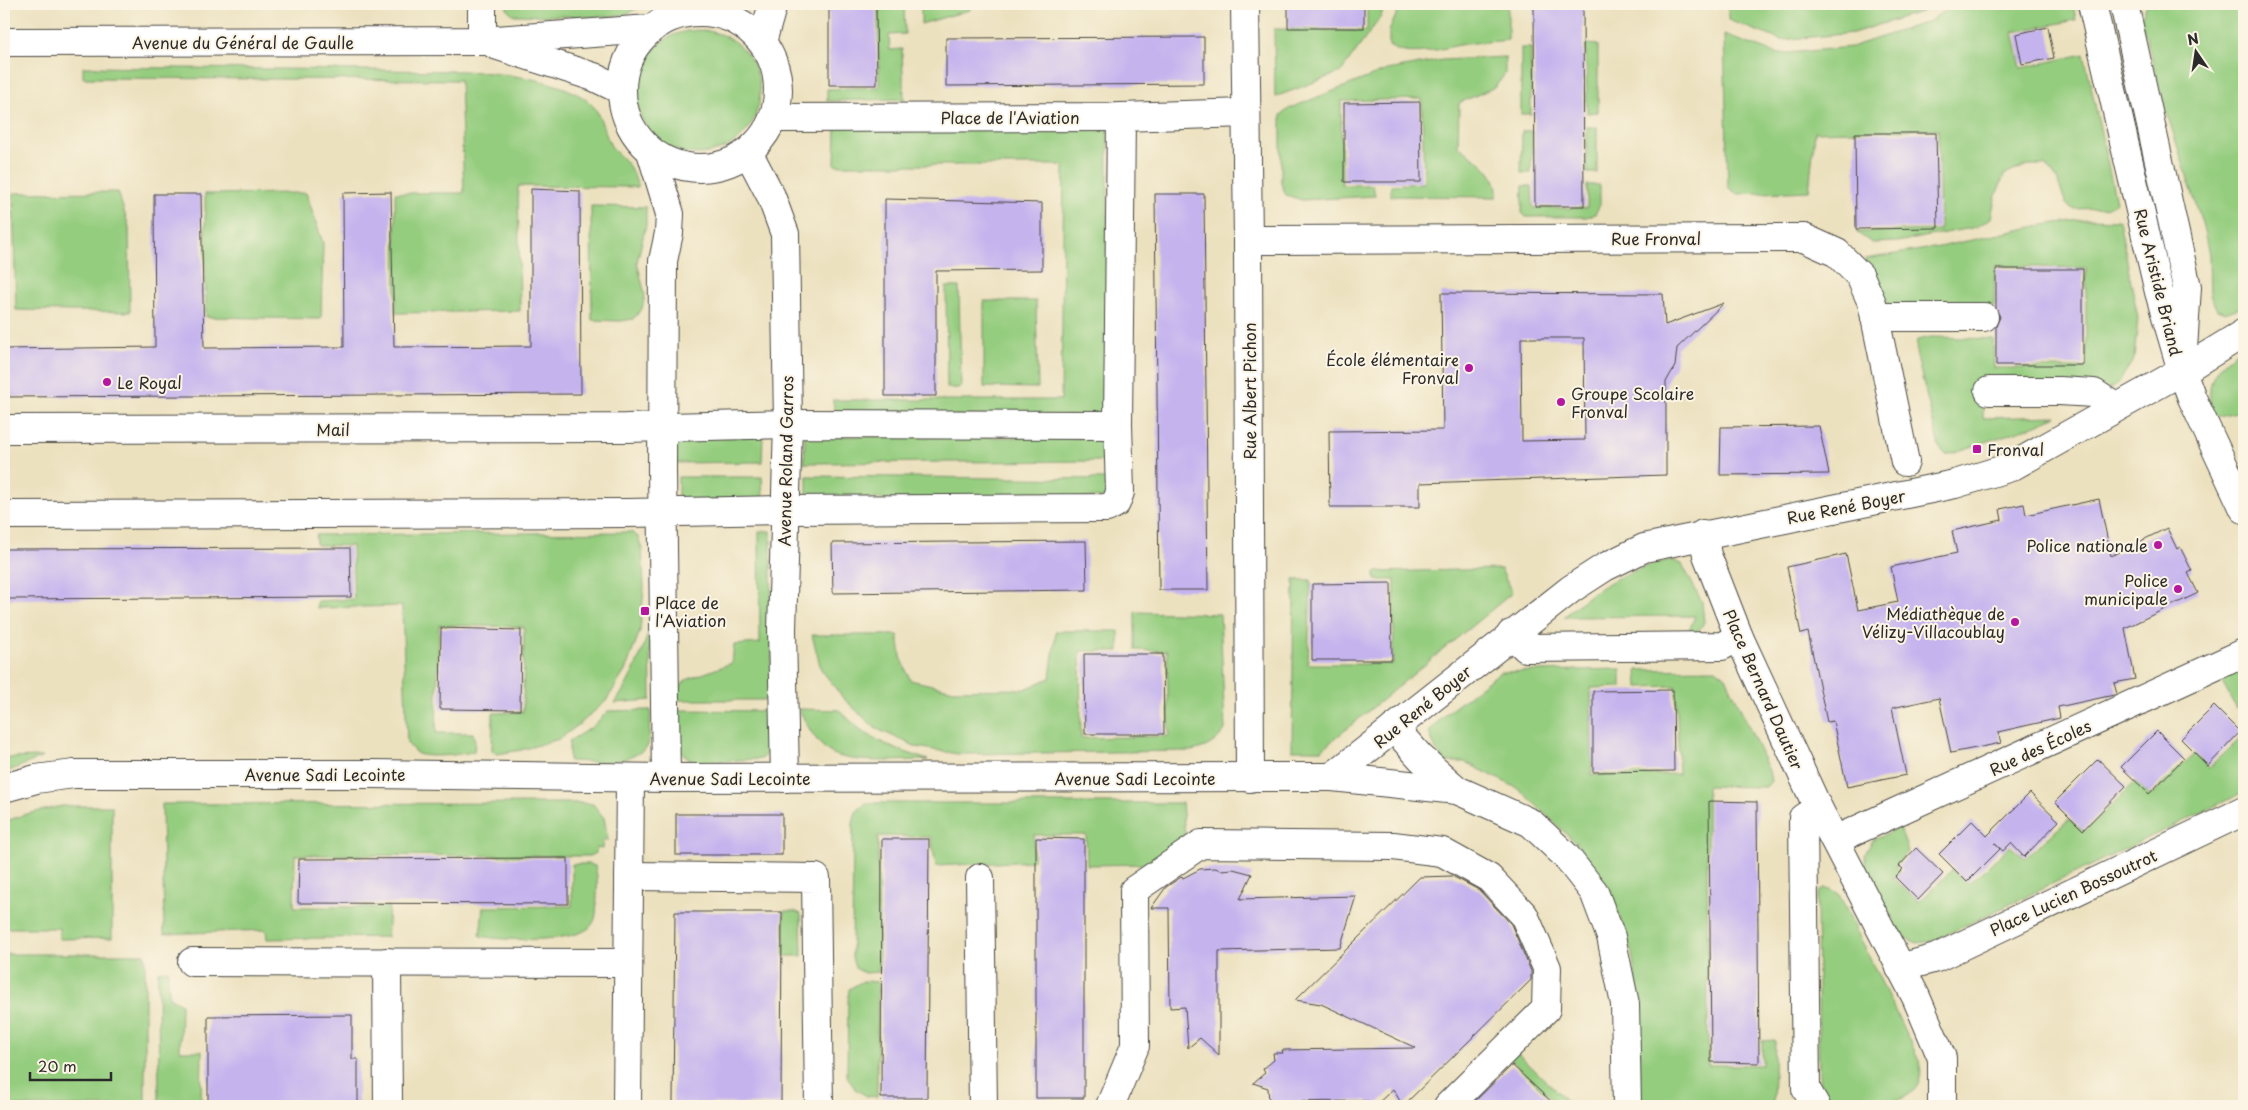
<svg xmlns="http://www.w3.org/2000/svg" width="2248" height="1110" font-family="'Playpen Sans',sans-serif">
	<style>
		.green { fill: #95cd7f; stroke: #607c55 }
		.building { fill: #c5b3ee; fill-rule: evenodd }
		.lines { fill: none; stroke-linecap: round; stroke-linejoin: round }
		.minor-casing { stroke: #484641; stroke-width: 30 }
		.minor { stroke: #fff; stroke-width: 28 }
		.poi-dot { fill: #b5179e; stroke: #fcf5e5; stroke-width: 2 }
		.labels { text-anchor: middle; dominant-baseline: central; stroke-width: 4; stroke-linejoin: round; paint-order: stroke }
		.street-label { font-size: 16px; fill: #2b2b2b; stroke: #fcf5e5 }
		.poi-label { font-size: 16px; fill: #2b2b2b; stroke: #fcf5e5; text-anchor: end }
	</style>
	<rect width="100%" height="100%" fill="#fcf5e5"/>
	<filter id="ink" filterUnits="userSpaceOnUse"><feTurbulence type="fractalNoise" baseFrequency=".02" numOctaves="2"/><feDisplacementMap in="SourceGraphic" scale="10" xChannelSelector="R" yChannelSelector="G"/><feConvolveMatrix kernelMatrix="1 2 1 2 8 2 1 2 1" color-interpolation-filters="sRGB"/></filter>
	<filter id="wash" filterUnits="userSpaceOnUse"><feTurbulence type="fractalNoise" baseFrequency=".0096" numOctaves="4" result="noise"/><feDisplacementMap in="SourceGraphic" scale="20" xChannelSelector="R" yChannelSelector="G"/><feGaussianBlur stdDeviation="1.12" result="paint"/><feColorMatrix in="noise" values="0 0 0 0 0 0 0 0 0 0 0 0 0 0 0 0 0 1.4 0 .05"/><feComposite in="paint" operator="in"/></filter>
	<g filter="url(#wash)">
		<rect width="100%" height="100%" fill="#ece1bf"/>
		<g class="green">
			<polygon points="507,4 647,4 624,15 607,17 514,15 507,9"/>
			<polygon points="878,4 904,4 905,34 889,35 890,50 902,49 904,99 827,101 827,89 879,87"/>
			<polygon points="921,4 970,4 970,10 921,24"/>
			<polygon points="1367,4 1386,4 1380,18 1341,72 1275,97 1274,29 1367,31"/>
			<path d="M1401 4H1508V40C1494 42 1479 42 1465 44 1441 48 1410 60 1389 46V31Z"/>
			<polygon points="1728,4 1933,4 1923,11 1853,33 1781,40 1728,20"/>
			<polygon points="1953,4 2073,4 2076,20 2013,32 2021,68 2084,54 2116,202 2106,208 2073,209 2066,204 2057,179 2046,165 2028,165 2004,175 1995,198 1991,218 1977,227 1897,242 1872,243 1856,232 1940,230 1938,129 1815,132 1809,191 1737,194 1728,187 1724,35 1778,54 1851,47 1930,21"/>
			<polygon points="2147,4 2214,4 2244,8 2244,306 2225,313 2217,310 2210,295 2209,254 2202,223 2163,101 2141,19"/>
			<circle cx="698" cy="92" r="62"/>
			<polygon points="1586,44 1598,45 1598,112 1587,113"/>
			<rect x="1521" y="48" width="10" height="66"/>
			<path d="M1505 57V74L1495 87 1459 103 1458 146C1477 160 1499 171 1497 197L1391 196V185L1424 183 1422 99 1341 101 1342 185H1373L1375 196 1302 200 1286 195 1281 183V115L1290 108 1387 70 1442 60Z"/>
			<path d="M83 67 464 71C498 73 571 79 594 107 600 114 606 137 611 146 614 152 620 155 624 160 631 167 635 177 638 187L518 186 520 311 396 313 395 193H464L460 80 83 78Z"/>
			<polygon points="836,125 1108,126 1107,416 835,415 833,400 1061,400 1064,165 835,165"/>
			<rect x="1587" y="127" width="10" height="46"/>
			<polygon points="1522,131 1532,131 1531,173 1521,173"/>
			<polygon points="1587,185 1600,185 1600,205 1595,214 1586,217 1526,217 1522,213 1523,186 1532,186 1533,208 1587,208"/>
			<polygon points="118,192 129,227 130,312 16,310 13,193"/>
			<polygon points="306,193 323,243 321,319 206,317 205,194"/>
			<polygon points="591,206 646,207 646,225 637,262 645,295 642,309 633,319 621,321 592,320"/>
			<polygon points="2087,219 2119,220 2138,318 2134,359 2117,385 2082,403 1983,399 1983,418 2057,416 2034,426 1946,455 1939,447 1916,353 1917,340 1931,337 1993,339 1994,368 2086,368 2086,268 1995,266 1994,307 1885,304 1865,259 1939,247 2042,225"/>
			<polygon points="946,287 959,287 961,388 947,388"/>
			<polygon points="984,301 1036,301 1038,388 984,387"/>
			<path d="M2244 347V410L2215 417C2201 383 2216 365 2244 347Z"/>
			<polygon points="763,436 762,462 676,463 674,437"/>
			<polygon points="805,436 1104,438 1104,461 804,463"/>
			<polygon points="807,476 1106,479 1107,498 807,499"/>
			<polygon points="678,477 762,477 763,500 678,501"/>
			<polygon points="759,531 771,531 772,700 678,700 677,691 686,680 732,663 734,645 760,643"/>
			<path d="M631 532 638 537 642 549 644 588 640 631 625 671 606 701 581 723 559 739 521 750 497 754 492 751 493 713 523 712 524 627 439 625 436 733H473L475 742 474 751C464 755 429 758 418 754 414 752 410 746 407 743L402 606 317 608V601L354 599 352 546 316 545V535Z"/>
			<path d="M1670 560 1682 564 1702 602 1704 622 1698 632 1688 633 1695 616 1564 617C1596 586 1627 570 1670 560Z"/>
			<polygon points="1501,569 1512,593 1321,750 1292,750 1294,580 1311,580 1308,664 1393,664 1395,580 1375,580 1375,572"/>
			<path d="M1135 612 1220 614 1225 730C1215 743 1207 748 1191 751L958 754 917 747 875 728 843 698 821 669 812 635H898L901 657 910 680 954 690 1025 689 1050 678 1056 631H1119V651H1080L1081 738 1169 736 1167 651 1135 650Z"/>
			<path d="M650 628 651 700 615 703C632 679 641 655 650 628Z"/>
			<polygon points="2244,667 2244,702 2237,709 2220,678"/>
			<polygon points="1621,669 1621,687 1591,688 1592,775 1679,774 1676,686 1638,687 1637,670 1716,669 1726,677 1769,771 1771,781 1766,787 1707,786 1708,1065 1762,1065 1762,1041 1775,1040 1773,1106 1638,1106 1641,1014 1632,953 1610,889 1575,842 1519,789 1465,762 1446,762 1436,750 1429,732 1443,716 1500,672"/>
			<path d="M799 709 839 710 863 732 893 748 928 760C904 760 846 765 828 751 814 740 807 725 799 709Z"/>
			<path d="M651 710 648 746C627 766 597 762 569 761V741L592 727 608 711Z"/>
			<path d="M676 710 772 711C773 729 777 746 761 759L699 762 690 760 679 750Z"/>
			<polygon points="2244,735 2244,792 1933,941 1917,943 1906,938 1897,927 1865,866 1865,854 1873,840 1900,827 1908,852 1895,866 1899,871 1893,878 1919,902 1952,870 1968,884 2010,846 2025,858 2069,819 2084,832 2135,782 2150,796 2194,754 2209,768"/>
			<polygon points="43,757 4,773 4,758"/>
			<polygon points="580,803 593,804 604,818 608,840 603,840 602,849 597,848 596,853 589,856 295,855 294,907 389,907 387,937 267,939 266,930 164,934 162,804"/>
			<polygon points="866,803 1182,803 1185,836 1152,864 1087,865 1086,835 1034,835 1033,861 936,866 931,837 878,836 879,972 865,973 855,968 852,957 853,824 856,812"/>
			<polygon points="62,806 112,806 112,938 59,939 59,928 4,928 4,822 23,815"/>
			<path d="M572 864H589L595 866C598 876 597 886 597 896 596 906 598 918 591 926 577 943 502 941 480 936L483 907 572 906Z"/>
			<path d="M1824 888 1831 889 1839 894 1920 1063C1928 1110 1870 1103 1837 1103 1825 1098 1822 1087 1819 1075L1817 899 1819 892Z"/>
			<polygon points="784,911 794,911 801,914 802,956 784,956"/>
			<rect x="4" y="954" width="141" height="152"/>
			<polygon points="168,970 169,997 181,1004 180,1051 202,1051 201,1106 159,1106 158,971"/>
			<polygon points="863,981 878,982 877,1097 867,1096 855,1089 847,1076 848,1002 849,989"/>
			<polygon points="1513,1049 1572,1106 1559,1106 1506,1055"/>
		</g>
		<g id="blocks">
			<g class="building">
				<polygon points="829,4 876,4 877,85 829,85"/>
				<rect x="1288" y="4" width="76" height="24"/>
				<polygon points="1534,4 1583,4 1584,206 1535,206"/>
				<polygon points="2048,27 2054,58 2022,64 2016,34"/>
				<polygon points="1204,37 1204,84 946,86 946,38"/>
				<polygon points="1420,102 1421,182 1344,182 1344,103"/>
				<polygon points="1855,133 1936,133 1938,228 1856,229"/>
				<polygon points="531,189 580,191 581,394 4,397 4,349 155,347 154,194 201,194 204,348 344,347 343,193 391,192 394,347 531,346"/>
				<polygon points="1155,194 1204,194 1208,590 1159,590"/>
				<polygon points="885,199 1042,203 1042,270 936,271 936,396 885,396"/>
				<polygon points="1996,269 2083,269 2083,365 1996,365 1996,326 2000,317 1996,308"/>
				<path d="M1441 293 1663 294 1665 325 1724 303 1677 348 1675 366 1666 382V475L1420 483V507H1330L1329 431 1443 430ZM1521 338H1584L1585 440 1522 441Z"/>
				<polygon points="1819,426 1829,474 1720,475 1721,427"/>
				<polygon points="2099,499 2111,556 2167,528 2177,549 2180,547 2192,571 2188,573 2198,593 2125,628 2135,679 2114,683 2117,694 2114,695 2058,707 2060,718 1998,732 2001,743 1951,753 1939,698 1892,708 1906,775 1847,787 1833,721 1827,722 1808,632 1801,634 1787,567 1846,554 1858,610 1898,602 1891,567 1957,553 1952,531 2002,520 2000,509 2024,504 2026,515"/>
				<polygon points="1086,541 1087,590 833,593 832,543"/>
				<polygon points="350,548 351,597 4,599 4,549"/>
				<polygon points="1391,583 1392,660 1312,660 1312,584"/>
				<polygon points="441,628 521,630 520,710 440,709"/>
				<polygon points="1084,654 1163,654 1164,734 1085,734"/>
				<polygon points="1673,690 1674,771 1593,772 1593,691"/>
				<polygon points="2214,706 2240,732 2208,766 2181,739"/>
				<polygon points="2157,731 2184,758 2149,794 2121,767"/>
				<polygon points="2098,759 2126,786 2083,830 2055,802"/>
				<polygon points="2030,793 2059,821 2024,857 2011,843 2003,851 1994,843 2000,849 1967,882 1939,854 1972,821 1987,836"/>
				<polygon points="1709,801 1757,802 1759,1063 1711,1062"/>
				<rect x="676" y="814" width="106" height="41"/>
				<polygon points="1036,838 1084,839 1084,1098 1036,1098"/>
				<polygon points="882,839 929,839 927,1098 881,1098"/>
				<polygon points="1916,848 1943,874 1918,900 1895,877 1903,869 1899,866"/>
				<polygon points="568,858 568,904 298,903 299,859"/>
				<polygon points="1215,868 1221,870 1233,869 1252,874 1240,899 1356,896 1340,948 1219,951 1219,1055 1200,1038 1188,1048 1185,1007 1170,1008 1169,908 1151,908 1166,887 1181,877 1183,878 1200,869"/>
				<polygon points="1452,876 1479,890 1511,924 1531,971 1531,980 1403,1106 1393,1089 1375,1106 1370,1106 1368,1101 1269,1102 1268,1088 1253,1083 1265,1073 1263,1069 1274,1060 1273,1053 1283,1053 1282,1050 1416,1048 1321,1004 1295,1000 1420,877"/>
				<polygon points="675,912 782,912 781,1104 673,1103"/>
				<polygon points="352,1015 352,1059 358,1059 358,1106 208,1106 208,1016"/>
				<polygon points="1512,1065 1556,1106 1470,1106"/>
			</g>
		</g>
	</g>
	<g filter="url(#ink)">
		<use href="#blocks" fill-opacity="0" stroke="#484641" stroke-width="1"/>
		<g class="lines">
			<g class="minor-casing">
				<g id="minor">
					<polyline points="482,4 482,41"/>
					<polyline points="1245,4 1248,240 1250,778"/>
					<polyline points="2092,4 2159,292 2182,371 2192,398 2244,509"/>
					<polyline points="2124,4 2187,287 2183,349"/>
					<circle cx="700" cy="90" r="78"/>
					<polyline points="4,42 482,41 650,29"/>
					<polyline points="762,42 773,4"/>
					<polyline points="495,45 594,77 621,90"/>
					<polyline points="774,118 1121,117 1246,113"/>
					<polyline points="651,152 670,214 669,233 663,261 662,470 666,778"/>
					<polyline points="748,152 771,196 785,234 788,424 782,630 785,778"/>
					<polyline points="1248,240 1804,238 1837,253 1860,276 1872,303 1905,462"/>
					<polyline points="1875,317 1984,317"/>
					<polyline points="1989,391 2059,391 2094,393 2115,407"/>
					<polyline points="4,429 626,428 788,424 1118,425"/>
					<polyline points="4,515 627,513 784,510 1107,508 1116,503 1120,492 1118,425 1121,117"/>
					<polyline points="1703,534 1707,555 1739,637 1818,808 1916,997 1942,1058 1942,1106"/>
					<polyline points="1511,634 1526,648 1722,646 1739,637"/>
					<polyline points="1394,728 1421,758 1457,790"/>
					<polyline points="1332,777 1571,589 1605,567 1644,548 1955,484 2011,467 2182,371 2244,333"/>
					<polyline points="4,788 36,779 74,774 372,774 666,778 1332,777 1457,790 1531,823 1565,855 1594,892 1611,937 1625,1004 1627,1106"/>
					<polyline points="1835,840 2244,653"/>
					<polyline points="629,876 816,878 819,1106"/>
					<polyline points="980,878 983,1106"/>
					<polyline points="192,962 628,963"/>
					<polyline points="387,962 388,1106"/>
					<polyline points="1900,968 1936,958 2244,811"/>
					<polyline points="627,1106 630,778"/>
					<polyline points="1110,1106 1135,1046 1134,890 1201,844 1393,846 1442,852 1489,878 1524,915 1547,968 1546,1009 1448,1106"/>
					<polyline points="1816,1106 1806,1089 1803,818 1818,808"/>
				</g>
			</g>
			<use href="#minor" class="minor"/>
		</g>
	</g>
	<g class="poi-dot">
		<circle cx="1469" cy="368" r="5"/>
		<circle cx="107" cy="382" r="5"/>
		<circle cx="1561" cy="402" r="5"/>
		<rect x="1972" y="444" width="10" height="10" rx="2.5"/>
		<circle cx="2158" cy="545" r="5"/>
		<circle cx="2178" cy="589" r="5"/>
		<rect x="640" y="606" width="10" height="10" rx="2.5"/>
		<circle cx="2015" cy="622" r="5"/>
	</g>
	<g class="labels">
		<g class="street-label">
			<text x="243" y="42">Avenue du Général de Gaulle</text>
			<text x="1010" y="117">Place de l'Aviation</text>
			<text x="1656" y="238">Rue Fronval</text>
			<text transform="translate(2159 282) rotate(76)">Rue Aristide Briand</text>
			<text transform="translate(1249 391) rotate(-90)">Rue Albert Pichon</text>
			<text x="333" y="429">Mail</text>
			<text transform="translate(785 461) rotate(-89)">Avenue Roland Garros</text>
			<text transform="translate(1846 506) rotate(-11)">Rue René Boyer</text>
			<text transform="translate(1764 689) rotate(66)">Place Bernard Dautier</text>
			<text transform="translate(1422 706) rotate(-39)">Rue René Boyer</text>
			<text transform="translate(2040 747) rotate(-25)">Rue des Écoles</text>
			<text x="325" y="774">Avenue Sadi Lecointe</text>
			<text x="730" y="778">Avenue Sadi Lecointe</text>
			<text x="1135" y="778">Avenue Sadi Lecointe</text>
			<text transform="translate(2073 892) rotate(-25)">Place Lucien Bossoutrot</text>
		</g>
		<g class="poi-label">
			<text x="1459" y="359">École élémentaire<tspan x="1459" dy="18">Fronval</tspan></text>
			<text x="117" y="382" text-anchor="start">Le Royal</text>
			<text x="1571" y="393" text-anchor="start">Groupe Scolaire<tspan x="1571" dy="18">Fronval</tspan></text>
			<text x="1987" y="449" text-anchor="start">Fronval</text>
			<text x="2148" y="545">Police nationale</text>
			<text x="2168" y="580">Police<tspan x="2168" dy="18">municipale</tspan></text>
			<text x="655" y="602" text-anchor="start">Place de<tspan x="655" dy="18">l'Aviation</tspan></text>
			<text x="2005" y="613">Médiathèque de<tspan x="2005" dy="18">Vélizy-Villacoublay</tspan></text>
		</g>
	</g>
	<rect width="2248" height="1110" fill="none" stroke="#fcf5e5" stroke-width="20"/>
	<g transform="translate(2196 52) rotate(347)" stroke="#fcf5e5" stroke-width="4" paint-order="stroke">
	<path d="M0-4L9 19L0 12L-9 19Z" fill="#2b2b2b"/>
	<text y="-8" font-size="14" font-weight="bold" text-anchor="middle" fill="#2b2b2b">N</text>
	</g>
	<path d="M30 1072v8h81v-8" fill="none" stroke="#2b2b2b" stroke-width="2.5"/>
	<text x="38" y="1072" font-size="15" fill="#2b2b2b" stroke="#fcf5e5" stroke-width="4" paint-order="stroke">20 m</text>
</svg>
